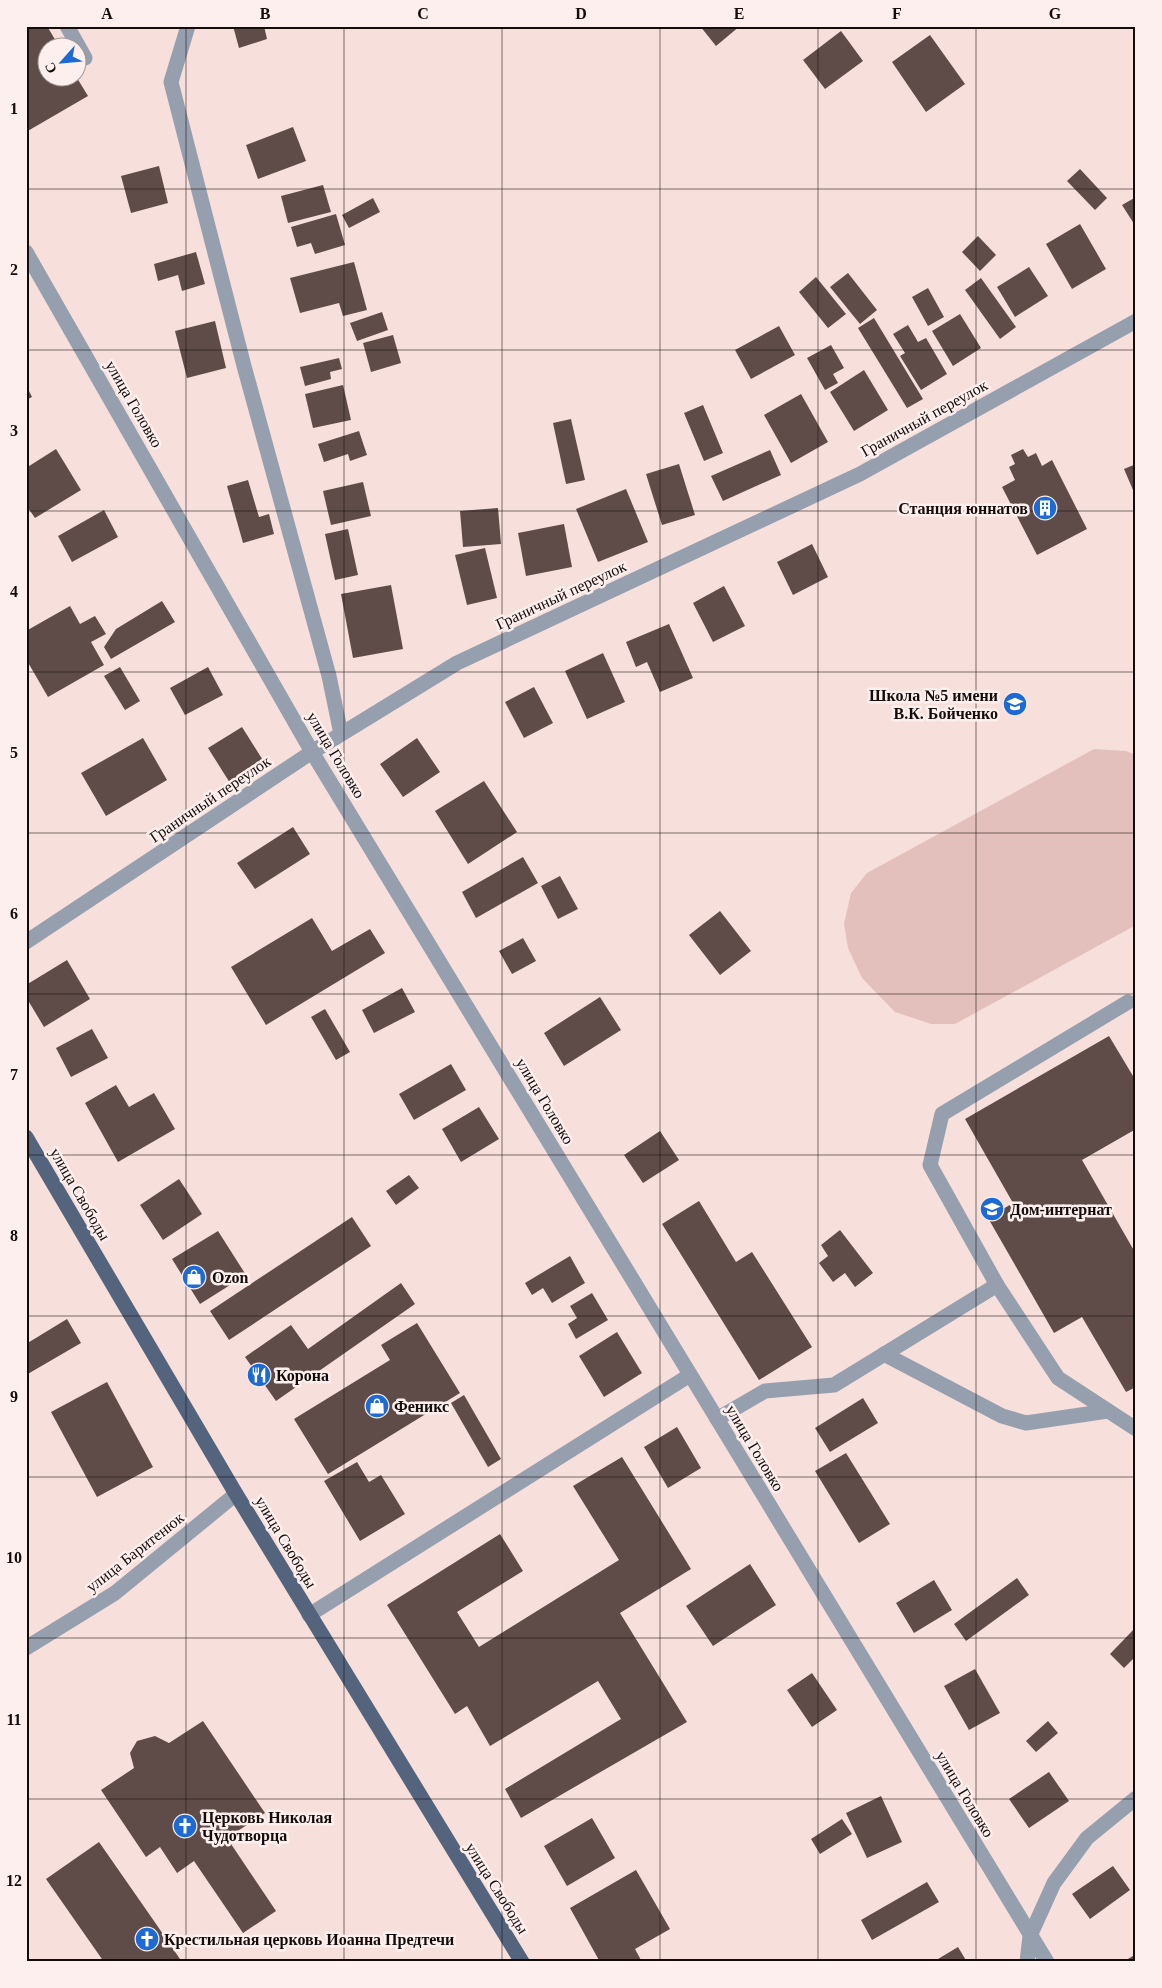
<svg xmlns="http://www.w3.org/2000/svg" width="1162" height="1988" font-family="'Times New Roman',serif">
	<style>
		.green { fill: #e3c0bb }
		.building { fill: #5f4c49 }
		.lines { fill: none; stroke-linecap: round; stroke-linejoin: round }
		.minor { stroke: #969fad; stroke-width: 15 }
		.major { stroke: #54647c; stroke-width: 15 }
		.grid { fill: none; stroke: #140c0b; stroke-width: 1; stroke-opacity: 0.55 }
		.labels { text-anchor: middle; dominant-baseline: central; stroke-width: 5; stroke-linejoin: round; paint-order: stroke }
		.street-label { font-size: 16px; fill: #140c0b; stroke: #fdefed }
		.poi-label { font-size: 16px; font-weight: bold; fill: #140c0b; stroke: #fdefed; text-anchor: start }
		.neatline { fill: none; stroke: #140c0b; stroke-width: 2 }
		.grid-label { font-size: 16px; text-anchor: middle; font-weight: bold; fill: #140c0b }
	</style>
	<rect width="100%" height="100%" fill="#f7dfdc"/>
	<polygon class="green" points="1094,749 1126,751 1136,755 1136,925 955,1024 931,1024 895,1012 862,978 848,948 844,924 851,893 867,873"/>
	<g class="building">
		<polygon points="26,26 47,26 60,48 48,48 48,78 77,78 88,96 26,132"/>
		<polygon points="233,26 264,26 267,39 239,48"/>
		<polygon points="700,26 740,26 716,46"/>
		<polygon points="841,31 863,61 825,89 803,60"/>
		<polygon points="930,35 965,84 926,112 892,62"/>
		<polygon points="293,127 306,161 258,179 246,145"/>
		<polygon points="159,166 168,203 131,213 121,176"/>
		<polygon points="1080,169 1107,198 1095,210 1067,181"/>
		<polygon points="323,185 331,212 288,223 281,196"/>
		<polygon points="1136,197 1136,227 1122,205"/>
		<polygon points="373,198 380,212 349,228 342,215"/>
		<polygon points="336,214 345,245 315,254 311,243 297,247 291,227"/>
		<polygon points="1080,224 1106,269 1072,289 1046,244"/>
		<polygon points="978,236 996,255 980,271 962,252"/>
		<polygon points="196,252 205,284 182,291 178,275 158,281 154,264"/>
		<polygon points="354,262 367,310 343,316 339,303 300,313 290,278"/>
		<polygon points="1029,267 1048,296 1015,317 997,287"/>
		<polygon points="848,273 877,310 860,324 830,287"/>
		<polygon points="816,277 846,314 828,328 799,292"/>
		<polygon points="981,278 1016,327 1000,339 965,290"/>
		<polygon points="928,288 944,317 928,326 912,297"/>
		<polygon points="382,312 388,330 357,341 350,323"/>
		<polygon points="960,314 981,348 953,366 932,331"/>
		<polygon points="874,318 923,399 907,408 858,328"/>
		<polygon points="215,321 226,368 187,378 175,331"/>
		<polygon points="908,325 918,342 926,338 947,374 921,390 900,356 905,353 893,334"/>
		<polygon points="779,326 795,355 751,379 735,350"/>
		<polygon points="393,335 401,363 371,372 363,343"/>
		<polygon points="831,345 844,368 833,374 838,383 825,390 807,358"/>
		<polygon points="339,358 342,369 330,372 331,379 305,386 300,367"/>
		<polygon points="864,370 888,410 854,431 830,392"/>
		<polygon points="26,385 32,397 26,400"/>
		<polygon points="343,385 351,420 313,428 305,394"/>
		<polygon points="801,394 828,442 791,463 764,415"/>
		<polygon points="703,405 723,453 704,461 684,413"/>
		<polygon points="571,419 585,480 566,484 553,423"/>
		<polygon points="359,431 367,455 350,461 348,454 324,462 318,444"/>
		<polygon points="56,449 81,490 35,518 26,505 26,468"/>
		<polygon points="1023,449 1028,457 1036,453 1042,466 1052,460 1087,529 1037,555 1002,487 1015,480 1009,467 1015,464 1011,455"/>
		<polygon points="770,450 781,475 723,501 711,476"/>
		<polygon points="679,464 695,515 662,525 646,474"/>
		<polygon points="1136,464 1136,497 1124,469"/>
		<polygon points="248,480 259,517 269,514 274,534 243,543 227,486"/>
		<polygon points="363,482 371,516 331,525 323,491"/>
		<polygon points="626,489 648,542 598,562 576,509"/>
		<polygon points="498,508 501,544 463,547 460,511"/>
		<polygon points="104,510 118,537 72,562 58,536"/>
		<polygon points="564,524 572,567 526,576 518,533"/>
		<polygon points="348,529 358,575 335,580 325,534"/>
		<polygon points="812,544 828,577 793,595 777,562"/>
		<polygon points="485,548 497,598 467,605 455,555"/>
		<polygon points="391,585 403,649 353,658 341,594"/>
		<polygon points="724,586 745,626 713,642 693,603"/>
		<polygon points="162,601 175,622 111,659 104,647 116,629"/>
		<polygon points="70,606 80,624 95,616 106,634 91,642 104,665 48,697 26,659 26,631"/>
		<polygon points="669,624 693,678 660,692 647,662 636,667 626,642"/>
		<polygon points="603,653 625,702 587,719 565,671"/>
		<polygon points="120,667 140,701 125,710 104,676"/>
		<polygon points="208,667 223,695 185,715 170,688"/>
		<polygon points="534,687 553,723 524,738 505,702"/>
		<polygon points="242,727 264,762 230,783 208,748"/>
		<polygon points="143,738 167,780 106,816 81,773"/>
		<polygon points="417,738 440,772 403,797 380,764"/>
		<polygon points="484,781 517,832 468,864 435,811"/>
		<polygon points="293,827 310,854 255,889 237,863"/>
		<polygon points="523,857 538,883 476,918 462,892"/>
		<polygon points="560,876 578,909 558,919 541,886"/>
		<polygon points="720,911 751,951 720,975 689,935"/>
		<polygon points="312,918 332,951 370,929 385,953 266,1025 231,967"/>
		<polygon points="523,938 536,961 512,974 499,951"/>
		<polygon points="67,960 90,999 44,1027 26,997 26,985"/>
		<polygon points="402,988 415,1012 374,1033 362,1010"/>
		<polygon points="600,997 621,1030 564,1066 544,1033"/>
		<polygon points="325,1009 350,1052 336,1060 311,1017"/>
		<polygon points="92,1029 108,1058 71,1077 56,1048"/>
		<polygon points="1109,1036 1136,1081 1136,1129 1082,1160 1136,1254 1136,1387 1126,1392 1082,1317 1054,1333 988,1218 1013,1203 965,1119"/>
		<polygon points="451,1064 466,1090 414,1120 399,1094"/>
		<polygon points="116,1085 129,1107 154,1093 175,1129 118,1162 85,1103"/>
		<polygon points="479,1107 499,1139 461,1162 442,1129"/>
		<polygon points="660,1131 679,1160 643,1183 624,1155"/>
		<polygon points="409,1175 419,1188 396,1205 386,1191"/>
		<polygon points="179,1179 202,1214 163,1240 140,1205"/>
		<polygon points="699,1201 736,1262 752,1252 812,1347 759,1380 662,1224"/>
		<polygon points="352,1217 371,1246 229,1340 210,1311"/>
		<polygon points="840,1230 873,1273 855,1287 845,1273 833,1282 819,1263 828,1256 821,1245"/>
		<polygon points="218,1231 246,1275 200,1304 172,1259"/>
		<polygon points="570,1256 585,1283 552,1303 543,1288 532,1295 525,1283"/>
		<polygon points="401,1283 415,1304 276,1401 245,1357 291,1325 308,1349"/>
		<polygon points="592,1293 608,1320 576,1339 568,1324 577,1318 570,1306"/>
		<polygon points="67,1319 81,1343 26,1375 26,1344"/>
		<polygon points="417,1323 460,1393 328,1474 294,1419 390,1360 381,1345"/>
		<polygon points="617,1332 642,1373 604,1397 579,1356"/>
		<polygon points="107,1382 153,1467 97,1497 51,1412"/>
		<polygon points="464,1395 501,1459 488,1467 451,1403"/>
		<polygon points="863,1398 878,1423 830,1452 815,1428"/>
		<polygon points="677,1427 701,1468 668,1488 644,1447"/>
		<polygon points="846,1453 890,1524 859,1543 815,1471"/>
		<polygon points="622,1457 691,1569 620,1613 687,1722 521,1818 505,1789 621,1719 598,1681 490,1746 467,1706 455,1714 387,1605 500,1534 523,1571 457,1612 479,1647 619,1560 573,1486"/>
		<polygon points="357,1462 369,1482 381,1475 405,1514 360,1541 324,1481"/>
		<polygon points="750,1564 776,1605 713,1646 686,1606"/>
		<polygon points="1017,1578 1029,1595 966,1641 954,1624"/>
		<polygon points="934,1580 952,1610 914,1633 896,1603"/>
		<polygon points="1136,1627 1136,1656 1124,1668 1110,1654"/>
		<polygon points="975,1669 1000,1713 969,1730 944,1686"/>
		<polygon points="812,1673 837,1710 812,1727 787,1690"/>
		<polygon points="203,1721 265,1813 227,1838 276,1911 243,1933 194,1861 177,1873 160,1847 146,1857 101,1790 134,1768 130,1753 137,1741 155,1736 169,1743"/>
		<polygon points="1048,1721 1058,1733 1036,1752 1026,1741"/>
		<polygon points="1049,1772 1069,1801 1029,1828 1009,1799"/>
		<polygon points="881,1796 902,1842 867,1858 846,1813"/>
		<polygon points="592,1818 615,1858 567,1886 544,1846"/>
		<polygon points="842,1819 852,1834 820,1854 811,1839"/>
		<polygon points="99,1842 154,1921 182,1962 104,1962 46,1879"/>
		<polygon points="1113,1866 1130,1890 1090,1919 1072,1894"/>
		<polygon points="636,1870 670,1929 635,1949 642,1962 600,1962 570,1908"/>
		<polygon points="927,1882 939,1902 872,1940 861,1920"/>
		<polygon points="958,1947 967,1962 933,1962"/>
		<polygon points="1136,1954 1136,1962 1123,1962"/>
	</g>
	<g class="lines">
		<g class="minor">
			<polyline points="67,26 85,58"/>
			<polyline points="188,26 171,82 244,366 329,676 341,734"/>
			<polyline points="26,252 312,752 1047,1962"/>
			<polyline points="26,942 312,752 457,663 860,474 1136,321"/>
			<polyline points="1128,1002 942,1114 930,1165 997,1285 1058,1378 1136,1429"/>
			<polyline points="884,1354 1002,1416 1026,1423 1108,1411"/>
			<polyline points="717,1419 765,1391 834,1385 997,1285"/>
			<polyline points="309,1615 690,1375"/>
			<polyline points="26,1648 115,1593 236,1494"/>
			<polyline points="1027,1962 1030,1936 1054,1883 1087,1838 1136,1798"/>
		</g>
		<polyline class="major" points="26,1137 236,1494 522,1962"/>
	</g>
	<path class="grid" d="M186 26V1962M344 26V1962M502 26V1962M660 26V1962M818 26V1962M976 26V1962M26 189H1136M26 350H1136M26 511H1136M26 672H1136M26 833H1136M26 994H1136M26 1155H1136M26 1316H1136M26 1477H1136M26 1638H1136M26 1799H1136"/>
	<defs>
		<g id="building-disc" transform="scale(1.25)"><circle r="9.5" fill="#1d6ad4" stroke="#fdefed"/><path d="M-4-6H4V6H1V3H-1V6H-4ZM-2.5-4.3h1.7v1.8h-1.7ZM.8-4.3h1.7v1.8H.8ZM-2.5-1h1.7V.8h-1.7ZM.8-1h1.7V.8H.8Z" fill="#fff"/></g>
		<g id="school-disc" transform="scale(1.25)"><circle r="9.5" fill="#1d6ad4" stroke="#fdefed"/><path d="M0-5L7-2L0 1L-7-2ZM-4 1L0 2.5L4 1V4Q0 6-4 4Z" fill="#fff"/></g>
		<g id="shop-disc" transform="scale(1.25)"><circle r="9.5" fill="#1d6ad4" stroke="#fdefed"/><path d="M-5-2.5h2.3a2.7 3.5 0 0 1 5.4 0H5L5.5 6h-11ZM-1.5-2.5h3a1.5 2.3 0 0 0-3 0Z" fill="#fff"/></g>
		<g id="restaurant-disc" transform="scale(1.25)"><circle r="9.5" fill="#1d6ad4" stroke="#fdefed"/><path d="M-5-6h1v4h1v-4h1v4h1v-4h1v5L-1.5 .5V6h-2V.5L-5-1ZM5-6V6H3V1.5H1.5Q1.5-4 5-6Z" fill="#fff"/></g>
		<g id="church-disc" transform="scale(1.25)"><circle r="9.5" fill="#1d6ad4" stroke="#fdefed"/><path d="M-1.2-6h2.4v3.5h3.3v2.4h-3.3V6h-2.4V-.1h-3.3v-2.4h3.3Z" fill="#fff"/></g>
	</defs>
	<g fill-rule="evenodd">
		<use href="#building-disc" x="1045" y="508"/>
		<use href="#school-disc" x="1015" y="704"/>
		<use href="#school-disc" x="992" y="1209"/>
		<use href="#shop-disc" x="194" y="1277"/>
		<use href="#restaurant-disc" x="259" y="1375"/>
		<use href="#shop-disc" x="377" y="1406"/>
		<use href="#church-disc" x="185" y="1826"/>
		<use href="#church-disc" x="147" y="1939"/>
	</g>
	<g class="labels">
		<g class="street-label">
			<text transform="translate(134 404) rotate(60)">улица Головко</text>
			<text transform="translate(924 418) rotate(-29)">Граничный переулок</text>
			<text transform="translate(561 595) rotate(-25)">Граничный переулок</text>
			<text transform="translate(336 755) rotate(59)">улица Головко</text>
			<text transform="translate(210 799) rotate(-34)">Граничный переулок</text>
			<text transform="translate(545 1101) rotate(59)">улица Головко</text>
			<text transform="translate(80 1194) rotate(60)">улица Свободы</text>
			<text transform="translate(755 1448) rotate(59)">улица Головко</text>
			<text transform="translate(286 1542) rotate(59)">улица Свободы</text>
			<text transform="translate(135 1552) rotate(-38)">улица Баритенюк</text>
			<text transform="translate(965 1794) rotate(59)">улица Головко</text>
			<text transform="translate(497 1888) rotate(58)">улица Свободы</text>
		</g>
		<g class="poi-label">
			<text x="1028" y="508" text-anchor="end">Станция юннатов</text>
			<text x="998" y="695" text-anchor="end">Школа №5 имени<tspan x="998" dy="18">В.К. Бойченко</tspan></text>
			<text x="1010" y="1209">Дом-интернат</text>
			<text x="212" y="1277">Ozon</text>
			<text x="276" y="1375">Корона</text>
			<text x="394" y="1406">Феникс</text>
			<text x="202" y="1817">Церковь Николая<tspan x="202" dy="18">Чудотворца</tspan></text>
			<text x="164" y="1939">Крестильная церковь Иоанна Предтечи</text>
		</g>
	</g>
	<rect width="1162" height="1988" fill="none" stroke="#fdefed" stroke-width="55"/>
	<g transform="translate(62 62) rotate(243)"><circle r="24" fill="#fdefed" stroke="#a09493"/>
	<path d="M0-4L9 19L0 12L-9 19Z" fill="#1d6ad4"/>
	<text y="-8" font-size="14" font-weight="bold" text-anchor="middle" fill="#140c0b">С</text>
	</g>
	<rect x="28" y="28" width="1106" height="1932" class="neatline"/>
	<g class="grid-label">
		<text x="107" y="19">A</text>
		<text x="265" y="19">B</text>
		<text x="423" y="19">C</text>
		<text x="581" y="19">D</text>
		<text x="739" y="19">E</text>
		<text x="897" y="19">F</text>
		<text x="1055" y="19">G</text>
		<text x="14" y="114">1</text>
		<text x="14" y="275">2</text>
		<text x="14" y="436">3</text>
		<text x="14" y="597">4</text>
		<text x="14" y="758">5</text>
		<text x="14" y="919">6</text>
		<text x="14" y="1080">7</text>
		<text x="14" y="1241">8</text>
		<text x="14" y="1402">9</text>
		<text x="14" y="1563">10</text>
		<text x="14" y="1725">11</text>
		<text x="14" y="1886">12</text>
	</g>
</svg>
